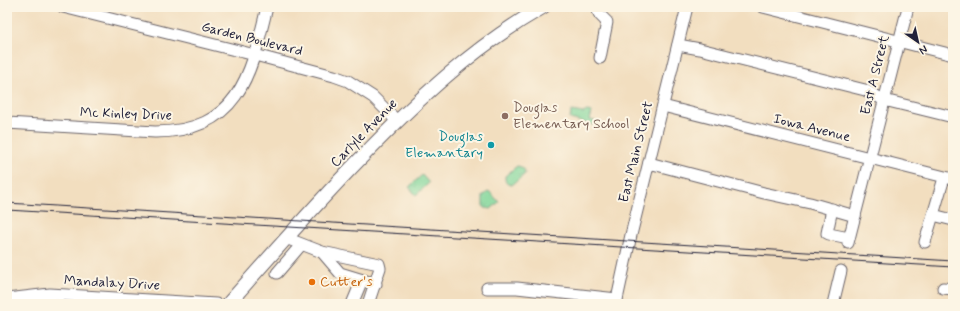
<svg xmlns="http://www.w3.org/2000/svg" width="960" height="311" font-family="Mynerve,sans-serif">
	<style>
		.park { fill: url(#park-tufts); stroke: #517c6a }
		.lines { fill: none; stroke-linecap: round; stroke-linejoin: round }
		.minor-casing { stroke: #6b6469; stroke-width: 13 }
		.major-casing { stroke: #6b6469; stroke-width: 15 }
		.minor { stroke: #fff; stroke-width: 11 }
		.major { stroke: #fff; stroke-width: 13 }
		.tram { stroke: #22223b; stroke-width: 1 }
		.education-dot { fill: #8d6e63; stroke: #fcf5e5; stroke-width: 1.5 }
		.culture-dot { fill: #0f9aa8; stroke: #fcf5e5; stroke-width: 1.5 }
		.food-dot { fill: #e8710a; stroke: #fcf5e5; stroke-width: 1.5 }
		.labels { text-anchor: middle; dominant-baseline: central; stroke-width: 4; stroke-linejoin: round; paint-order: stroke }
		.street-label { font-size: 14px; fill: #22223b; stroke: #fcf5e5 }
		.education-label { font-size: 14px; fill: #785e54; stroke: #fcf5e5; text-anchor: start }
		.culture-label { font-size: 14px; fill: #0d838f; stroke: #fcf5e5; text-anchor: end }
		.food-label { font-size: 14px; fill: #c56008; stroke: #fcf5e5; text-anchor: start }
	</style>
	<defs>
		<pattern id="park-tufts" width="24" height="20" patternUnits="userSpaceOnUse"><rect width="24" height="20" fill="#80d69a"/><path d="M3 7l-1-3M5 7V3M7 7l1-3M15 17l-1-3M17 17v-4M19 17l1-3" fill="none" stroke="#6eb786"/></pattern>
	</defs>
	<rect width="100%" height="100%" fill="#fcf5e5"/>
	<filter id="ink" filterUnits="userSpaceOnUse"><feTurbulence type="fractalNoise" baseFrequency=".025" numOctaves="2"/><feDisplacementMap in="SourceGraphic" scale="8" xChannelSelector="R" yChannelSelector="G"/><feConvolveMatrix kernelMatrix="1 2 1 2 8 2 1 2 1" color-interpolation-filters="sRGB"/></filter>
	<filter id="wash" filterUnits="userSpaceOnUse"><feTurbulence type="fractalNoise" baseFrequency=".012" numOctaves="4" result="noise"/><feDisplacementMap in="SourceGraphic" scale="16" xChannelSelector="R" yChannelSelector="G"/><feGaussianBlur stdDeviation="0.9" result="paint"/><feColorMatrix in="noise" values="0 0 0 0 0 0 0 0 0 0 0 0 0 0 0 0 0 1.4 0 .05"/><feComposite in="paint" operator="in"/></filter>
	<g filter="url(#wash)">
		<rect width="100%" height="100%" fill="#f2debf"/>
		<g class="park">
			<polygon points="571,111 583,113 587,111 592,112 590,120 595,121 594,125 570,119"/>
			<path d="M517 166C523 167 524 168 525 174L512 185C506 184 505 183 505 176Z"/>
			<polygon points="422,175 429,183 416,195 409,187"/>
			<polygon points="489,191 499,202 491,209 485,208 483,206 483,196"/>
		</g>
	</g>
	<g filter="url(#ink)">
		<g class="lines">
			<g class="minor-casing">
				<g id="minor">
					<polyline points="63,7 255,55 334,76 348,81 373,97 397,121"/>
					<polyline points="526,7 538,10"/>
					<polyline points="596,7 600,15 607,22 600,58"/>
					<polyline points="763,7 953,55"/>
					<polyline points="678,45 700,49 865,90 884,100 953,117"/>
					<polyline points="663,106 953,179"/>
					<path d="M7 123 155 132C239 132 251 74 267 7"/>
					<polyline points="649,163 764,193 810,203 855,216"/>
					<polyline points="944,178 933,215 953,220"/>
					<polyline points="832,209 827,233 829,234 849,238"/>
					<polyline points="286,238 322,252 379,264 380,268 368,304"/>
					<polyline points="925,242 933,215"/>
					<polyline points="848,243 908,7"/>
					<polyline points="322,252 340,273 376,284"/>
					<polyline points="277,273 301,245"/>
					<polyline points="487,288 517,288 617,299"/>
					<polyline points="943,288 953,289"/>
					<polyline points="7,299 50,294 216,304"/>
					<polyline points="352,304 362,280"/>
					<polyline points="616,304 631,235 687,7"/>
					<polyline points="833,304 841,271"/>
				</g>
			</g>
			<g class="major-casing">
				<path id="major" d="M228 304C271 255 314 206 360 159 417 100 472 48 543 7"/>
			</g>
			<use href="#minor" class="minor"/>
			<use href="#major" class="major"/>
			<g class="tram">
				<polyline points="7,203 953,261"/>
				<polyline points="7,210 953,267"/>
			</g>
		</g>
	</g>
	<circle class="education-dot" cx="505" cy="116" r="4"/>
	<circle class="culture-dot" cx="491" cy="145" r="4"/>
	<circle class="food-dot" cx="312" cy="282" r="4"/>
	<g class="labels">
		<g class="street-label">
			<text transform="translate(252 39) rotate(14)">Garden Boulevard</text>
			<text transform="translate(875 75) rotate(-76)">East A Street</text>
			<text transform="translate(126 114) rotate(2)">Mc Kinley Drive</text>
			<text transform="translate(812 128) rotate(14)">Iowa Avenue</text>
			<text transform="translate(364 133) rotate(-46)">Carlyle Avenue</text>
			<text transform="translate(636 152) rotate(-76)">East Main Street</text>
			<text transform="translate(112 283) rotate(3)">Mandalay Drive</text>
		</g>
		<g class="education-label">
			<text x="513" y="108">Douglas<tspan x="513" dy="16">Elementary School</tspan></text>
		</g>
		<g class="culture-label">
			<text x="483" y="137">Douglas<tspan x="483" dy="16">Elemantary</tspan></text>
		</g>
		<g class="food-label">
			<text x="320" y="282">Cutter's</text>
		</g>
	</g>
	<rect width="960" height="311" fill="none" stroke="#fcf5e5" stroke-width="24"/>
	<g transform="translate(918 42) rotate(146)" stroke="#fcf5e5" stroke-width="3" paint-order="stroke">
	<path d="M0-3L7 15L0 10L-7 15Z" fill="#22223b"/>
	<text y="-6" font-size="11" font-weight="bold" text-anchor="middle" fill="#22223b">N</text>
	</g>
</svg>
